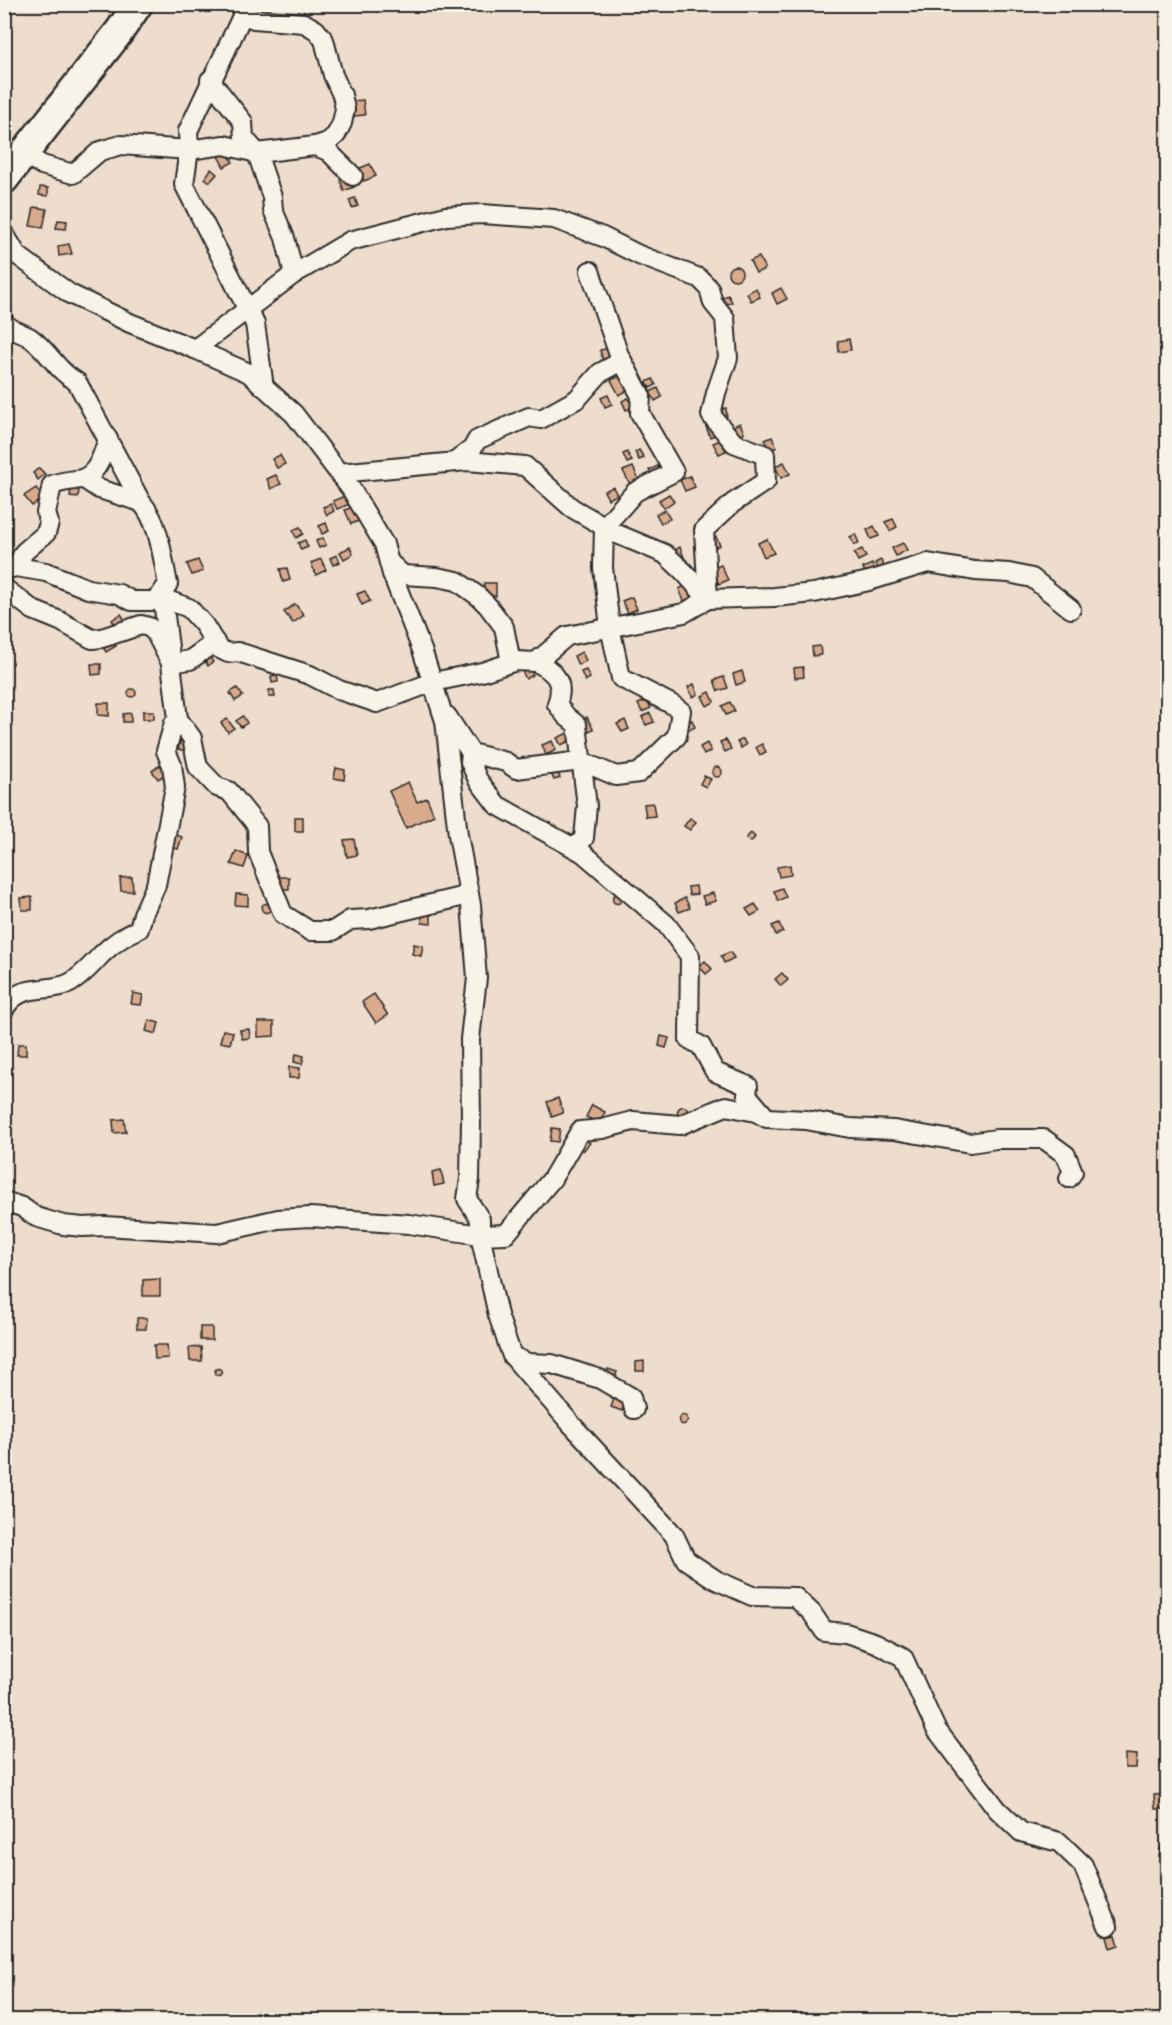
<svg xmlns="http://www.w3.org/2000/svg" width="1172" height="2025" font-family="'Comic Neue',sans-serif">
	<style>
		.building { fill: #daaa8c; stroke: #2b2b2b; stroke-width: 1.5 }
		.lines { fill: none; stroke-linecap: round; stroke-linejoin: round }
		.minor-casing { stroke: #2b2b2b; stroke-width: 22 }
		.primary-casing { stroke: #2b2b2b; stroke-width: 33 }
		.minor { stroke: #f7f3e8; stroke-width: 18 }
		.primary { stroke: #f7f3e8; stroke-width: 28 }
	</style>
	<rect width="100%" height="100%" fill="#edc"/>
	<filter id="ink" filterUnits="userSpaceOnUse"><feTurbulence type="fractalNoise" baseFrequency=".0167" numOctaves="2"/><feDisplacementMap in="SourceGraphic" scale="12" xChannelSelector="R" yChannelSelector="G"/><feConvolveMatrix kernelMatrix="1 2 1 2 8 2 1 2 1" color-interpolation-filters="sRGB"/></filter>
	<g filter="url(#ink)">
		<g class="building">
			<polygon points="363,100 365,115 354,116 352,101"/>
			<polygon points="226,151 233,162 224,167 218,156"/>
			<polygon points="370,164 376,176 364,181 358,169"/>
			<polygon points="211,169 217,174 210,182 205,178"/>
			<polygon points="350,176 354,187 344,191 340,179"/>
			<polygon points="40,187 48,188 48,196 39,195"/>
			<polygon points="355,198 358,206 352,208 349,200"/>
			<polygon points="34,207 47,209 43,228 30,226"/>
			<polygon points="58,220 67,221 66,229 56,228"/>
			<polygon points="69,244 72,254 59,256 58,246"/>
			<polygon points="759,257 765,269 756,273 750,261"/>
			<circle cx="735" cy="273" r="7"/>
			<polygon points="756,288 760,297 751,301 747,293"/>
			<polygon points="781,288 787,299 777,304 772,293"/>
			<polygon points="728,295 732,302 723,306 720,299"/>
			<polygon points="849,339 851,350 839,352 838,341"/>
			<polygon points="610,348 614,362 604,365 600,350"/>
			<polygon points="622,375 629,390 619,395 611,380"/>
			<polygon points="653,379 656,385 650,388 646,382"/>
			<polygon points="658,388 662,397 655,401 650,392"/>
			<polygon points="608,395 612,404 605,407 601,398"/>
			<polygon points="628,398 633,407 626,410 622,401"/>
			<polygon points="726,408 727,419 718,419 717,409"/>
			<polygon points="711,421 717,434 710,437 705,424"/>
			<polygon points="740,423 744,433 734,438 729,428"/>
			<polygon points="772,437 777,447 770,450 765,440"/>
			<polygon points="720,440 726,451 719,454 713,443"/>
			<polygon points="639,450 644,458 639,460 635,452"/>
			<polygon points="627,452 632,461 627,463 623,454"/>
			<polygon points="280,455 285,464 277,468 272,459"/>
			<polygon points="784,462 790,474 781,478 775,466"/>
			<polygon points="658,466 661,474 653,478 649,470"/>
			<polygon points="633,467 639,480 630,484 623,471"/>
			<polygon points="39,468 45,474 38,480 33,473"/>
			<polygon points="276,475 281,484 271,489 267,479"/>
			<polygon points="690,476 695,487 685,491 680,480"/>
			<polygon points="613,487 617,495 608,499 604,491"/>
			<polygon points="36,488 43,497 32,506 24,496"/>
			<polygon points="71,488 79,489 78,498 70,497"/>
			<polygon points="669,494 674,501 664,508 659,500"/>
			<polygon points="345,496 350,504 337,509 333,501"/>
			<polygon points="331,504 334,511 327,515 323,507"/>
			<polygon points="355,506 361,520 351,524 345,510"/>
			<polygon points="665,510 670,519 661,523 656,514"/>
			<polygon points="893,519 897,527 890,531 885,522"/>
			<polygon points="326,523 329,531 322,534 319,526"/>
			<polygon points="874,526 879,536 871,539 867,530"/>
			<polygon points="300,527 303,534 296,538 293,530"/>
			<polygon points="855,534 859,543 854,545 850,537"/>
			<polygon points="716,537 720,545 710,550 707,542"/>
			<polygon points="323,538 326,545 319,548 316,541"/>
			<polygon points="767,539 774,553 764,557 758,543"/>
			<polygon points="305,540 308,547 301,550 298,543"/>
			<polygon points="903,543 907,550 896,556 892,548"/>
			<polygon points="350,547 353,554 344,559 340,552"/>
			<polygon points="680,547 684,557 677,560 673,551"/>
			<polygon points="862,549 866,557 858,561 854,553"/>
			<polygon points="337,555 340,562 333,565 330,558"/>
			<polygon points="321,559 326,570 316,575 311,563"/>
			<polygon points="198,560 203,571 192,575 187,564"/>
			<polygon points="881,560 884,567 879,570 875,563"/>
			<polygon points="872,564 876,572 867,576 863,568"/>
			<polygon points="721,565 728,580 719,584 711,569"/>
			<polygon points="287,568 290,580 283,582 280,569"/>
			<rect x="484" y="583" width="12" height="13"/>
			<polygon points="685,586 691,598 684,601 679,589"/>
			<polygon points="365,591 370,601 362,605 357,594"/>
			<polygon points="632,597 637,609 628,613 622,601"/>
			<polygon points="295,604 304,615 293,623 284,612"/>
			<polygon points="121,614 127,623 118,629 112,620"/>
			<polygon points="112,639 116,646 106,652 102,645"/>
			<polygon points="820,646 821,655 813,656 812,647"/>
			<polygon points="582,652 586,661 578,665 574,656"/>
			<polygon points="208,654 213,662 208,666 203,658"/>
			<polygon points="91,664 101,664 101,674 92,675"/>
			<polygon points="529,665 533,675 526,679 521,669"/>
			<polygon points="803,667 804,677 795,678 794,668"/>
			<polygon points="586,670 590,678 585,681 581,672"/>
			<polygon points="742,671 745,682 736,685 733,674"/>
			<polygon points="277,675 278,682 272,683 271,676"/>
			<polygon points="724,677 728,688 718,691 714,680"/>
			<polygon points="694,684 698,694 693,697 688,687"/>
			<polygon points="237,688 243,696 235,701 230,693"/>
			<circle cx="132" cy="693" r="4"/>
			<polygon points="269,690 274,690 275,697 269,697"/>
			<polygon points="710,692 714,702 707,706 702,696"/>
			<polygon points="647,700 651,708 642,712 638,704"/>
			<polygon points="730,702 735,711 726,715 722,706"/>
			<polygon points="98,703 109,703 109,716 98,715"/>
			<rect x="143" y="711" width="11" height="8"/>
			<polygon points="131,713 131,722 123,722 123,714"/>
			<polygon points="650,713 654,722 646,725 642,717"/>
			<polygon points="243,716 247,723 241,727 236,721"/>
			<polygon points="587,717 593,729 585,733 580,721"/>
			<polygon points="227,719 234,728 228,732 221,723"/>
			<polygon points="625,720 629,729 622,732 617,724"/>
			<polygon points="692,720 695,727 686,732 683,724"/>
			<polygon points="568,733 572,740 561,745 557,738"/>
			<polygon points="181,739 192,742 189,752 178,749"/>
			<polygon points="743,739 746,745 741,748 737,742"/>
			<polygon points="726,740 731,749 725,752 720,742"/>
			<polygon points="552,741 556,750 546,755 542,745"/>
			<polygon points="707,743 711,751 704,755 700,747"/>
			<polygon points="762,744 766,752 760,755 756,747"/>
			<polygon points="160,765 166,774 158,779 152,771"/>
			<circle cx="717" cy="772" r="5"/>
			<polygon points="336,768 345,770 344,780 334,778"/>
			<polygon points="556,768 560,778 554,780 550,771"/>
			<polygon points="704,776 711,779 706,787 700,784"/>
			<polygon points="408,782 417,802 427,798 434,815 406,828 389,791"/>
			<polygon points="653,803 655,816 646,817 644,804"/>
			<rect x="295" y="817" width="8" height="14"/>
			<polygon points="690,818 696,822 690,830 684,826"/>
			<polygon points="751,833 755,837 751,842 746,838"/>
			<polygon points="173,834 182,837 178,849 168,846"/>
			<polygon points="354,839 357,855 347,857 344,840"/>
			<polygon points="236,851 248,856 244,868 231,864"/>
			<polygon points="790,865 791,875 779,877 777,867"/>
			<polygon points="132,877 133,891 121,891 120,878"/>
			<rect x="279" y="877" width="10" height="12"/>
			<polygon points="696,886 697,894 689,895 688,887"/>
			<polygon points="782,888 786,897 778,901 774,891"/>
			<polygon points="713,893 716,901 705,904 702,896"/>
			<polygon points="236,894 248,895 248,906 235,905"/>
			<circle cx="617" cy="899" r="4.5"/>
			<polygon points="32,897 32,910 22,910 21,898"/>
			<polygon points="685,898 690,908 679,912 675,903"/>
			<circle cx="266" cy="908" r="4.5"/>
			<polygon points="755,904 760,911 751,916 746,909"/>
			<polygon points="422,914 431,914 431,924 422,923"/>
			<polygon points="779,923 783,932 776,935 772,926"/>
			<polygon points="414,944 423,946 421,956 412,954"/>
			<polygon points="730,952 734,958 724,963 721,956"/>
			<polygon points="705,961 712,969 706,974 699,966"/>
			<polygon points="782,973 788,980 781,986 775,979"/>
			<polygon points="133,993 143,995 141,1005 131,1004"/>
			<polygon points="374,994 388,1015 376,1023 362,1002"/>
			<polygon points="149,1020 159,1023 156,1034 146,1031"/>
			<polygon points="258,1022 274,1022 274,1036 258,1037"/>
			<polygon points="249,1029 250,1038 242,1039 240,1030"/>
			<polygon points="223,1030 233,1032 230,1044 220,1042"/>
			<polygon points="661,1036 669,1038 666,1048 659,1046"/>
			<polygon points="18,1044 26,1044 26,1055 17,1055"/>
			<polygon points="296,1054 304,1056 302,1064 294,1062"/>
			<polygon points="289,1067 300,1068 299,1078 289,1078"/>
			<polygon points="558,1098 563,1113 552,1117 547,1102"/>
			<polygon points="592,1105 605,1112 599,1123 586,1117"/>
			<circle cx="683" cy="1112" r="5.5"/>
			<polygon points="124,1119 126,1132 114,1133 113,1120"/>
			<rect x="4" y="1124" width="4" height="10"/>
			<polygon points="552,1128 560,1129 558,1142 550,1141"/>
			<polygon points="583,1138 590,1143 583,1151 577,1145"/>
			<polygon points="441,1170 444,1184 434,1186 432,1172"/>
			<polygon points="160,1279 160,1296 143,1296 143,1280"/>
			<polygon points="137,1318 147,1318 146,1329 137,1329"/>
			<rect x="200" y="1327" width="12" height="13"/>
			<polygon points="154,1345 167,1345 168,1358 155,1359"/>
			<polygon points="201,1347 202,1361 190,1361 189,1348"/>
			<polygon points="644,1361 644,1371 636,1371 636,1362"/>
			<circle cx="218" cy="1372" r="3.5"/>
			<polygon points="608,1369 617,1372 614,1381 605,1378"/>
			<polygon points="615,1396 626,1400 622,1411 611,1407"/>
			<circle cx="683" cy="1420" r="4.5"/>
			<polygon points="1125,1754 1137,1755 1136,1768 1125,1768"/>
			<polygon points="1168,1794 1168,1809 1155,1809 1154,1795"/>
			<polygon points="1161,1847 1168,1848 1168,1858 1159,1856"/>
			<polygon points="1116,1935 1119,1945 1110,1948 1107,1937"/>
		</g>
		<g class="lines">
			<g class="minor-casing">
				<g id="minor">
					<polyline points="240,4 243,14 254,19 304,23 316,30 324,40 333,75 342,95 345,109 342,123 336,135 328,142 315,146"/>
					<polyline points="243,14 188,131 189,150 184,184 255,324 264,387"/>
					<polyline points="210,80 243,122 244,138 257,153 272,197 273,210 285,238 294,274"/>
					<polyline points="24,154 42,165 73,174 100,151 121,145 189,150 224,145 257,153 315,146 328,151 353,176"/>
					<polyline points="4,233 17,255 70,294 130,323 195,349 249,373 294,414 351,489 384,544 392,574 422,650 445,721 458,835 471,905 477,978 470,1039 471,1121 470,1179 467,1199 480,1219 480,1235 498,1315 512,1356 528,1363 552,1364 600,1379 631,1397 634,1409"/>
					<path d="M4 322C11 332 23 332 32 339 49 352 58 372 77 382L141 502C160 523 162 557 168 584L157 600"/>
					<polyline points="456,461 472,449 477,440 529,417 541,419 577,399 600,373 622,361"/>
					<polyline points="339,473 467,461 525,466 572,508 617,534 665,554 684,572 708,599 775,597 814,593 869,581 928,563 975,571 1009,573 1032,578 1071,609"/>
					<polyline points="84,479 99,489 141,502"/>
					<polyline points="389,562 403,575 437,577 457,581 478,596 488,606 504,627 511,662"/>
					<path d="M16 567 24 552 46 533 49 523 46 513 52 485C62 481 71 481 81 479 98 475 103 453 108 439"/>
					<polyline points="4,570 16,567 46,572 88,589 119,594 132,601 170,601 189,608 204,625 218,648 228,653 238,652 310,675 339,690 377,703 433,682 482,672 516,661 536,662 567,636 684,613 708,599 704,530 733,503 766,481 765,455 734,443 711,415 716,393 728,358 725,318 713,303 709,288 699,278 639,255 603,237 554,219 482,214 446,216 350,241 294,274 195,349"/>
					<polyline points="4,588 33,610 60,621 92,639 102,638 141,625 149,627 155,632 171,663 190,660 215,642"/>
					<polyline points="163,600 178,719 192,738 198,767 217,787 229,791 257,826 258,852 283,914 310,931 333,931 350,920 369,919 469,895"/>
					<path d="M536 662C555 671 565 683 557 704L566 716 577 725 587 806 584 838 575 848"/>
					<polyline points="447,716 471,753 470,762 478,780 497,805 583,853 666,924 690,956 689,1039 701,1046 715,1072 748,1086 747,1095 765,1116"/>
					<polyline points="471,753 506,762 516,769 581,761 616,776 639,773 677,736 681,711 673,705 621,678 610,627 603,568 604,527 635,492 674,472 640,413 641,396 619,355 590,271"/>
					<path d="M4 1010C18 981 49 994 70 983 82 976 92 965 101 955 112 944 125 935 139 929L143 914 156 885 175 787 172 765 166 751 174 723 178 719"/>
					<polyline points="4,1201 22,1207 36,1217 63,1225 83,1227 105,1226 217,1233 278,1219 310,1217 409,1224 480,1235 506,1234 552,1179 580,1131 602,1129 633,1121 680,1125 726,1106 756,1112 767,1118 806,1120 850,1128 894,1130 970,1143 996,1139 1044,1139 1066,1155 1073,1172 1069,1178"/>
					<polyline points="515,1359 572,1425 674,1535 686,1560 716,1580 752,1596 795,1597 812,1613 824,1631 846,1633 876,1643 903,1657 936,1729 997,1809 1021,1832 1059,1842 1083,1865 1108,1926"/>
				</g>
			</g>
			<g class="primary-casing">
				<polyline id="primary" points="4,179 119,32 138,4"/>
			</g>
			<use href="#minor" class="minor"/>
			<use href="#primary" class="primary"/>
		</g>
	</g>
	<rect width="1172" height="2025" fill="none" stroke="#f7f3e8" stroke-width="24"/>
	<rect x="12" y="12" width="1148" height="2001" fill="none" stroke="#2b2b2b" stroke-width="2" filter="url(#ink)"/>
</svg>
